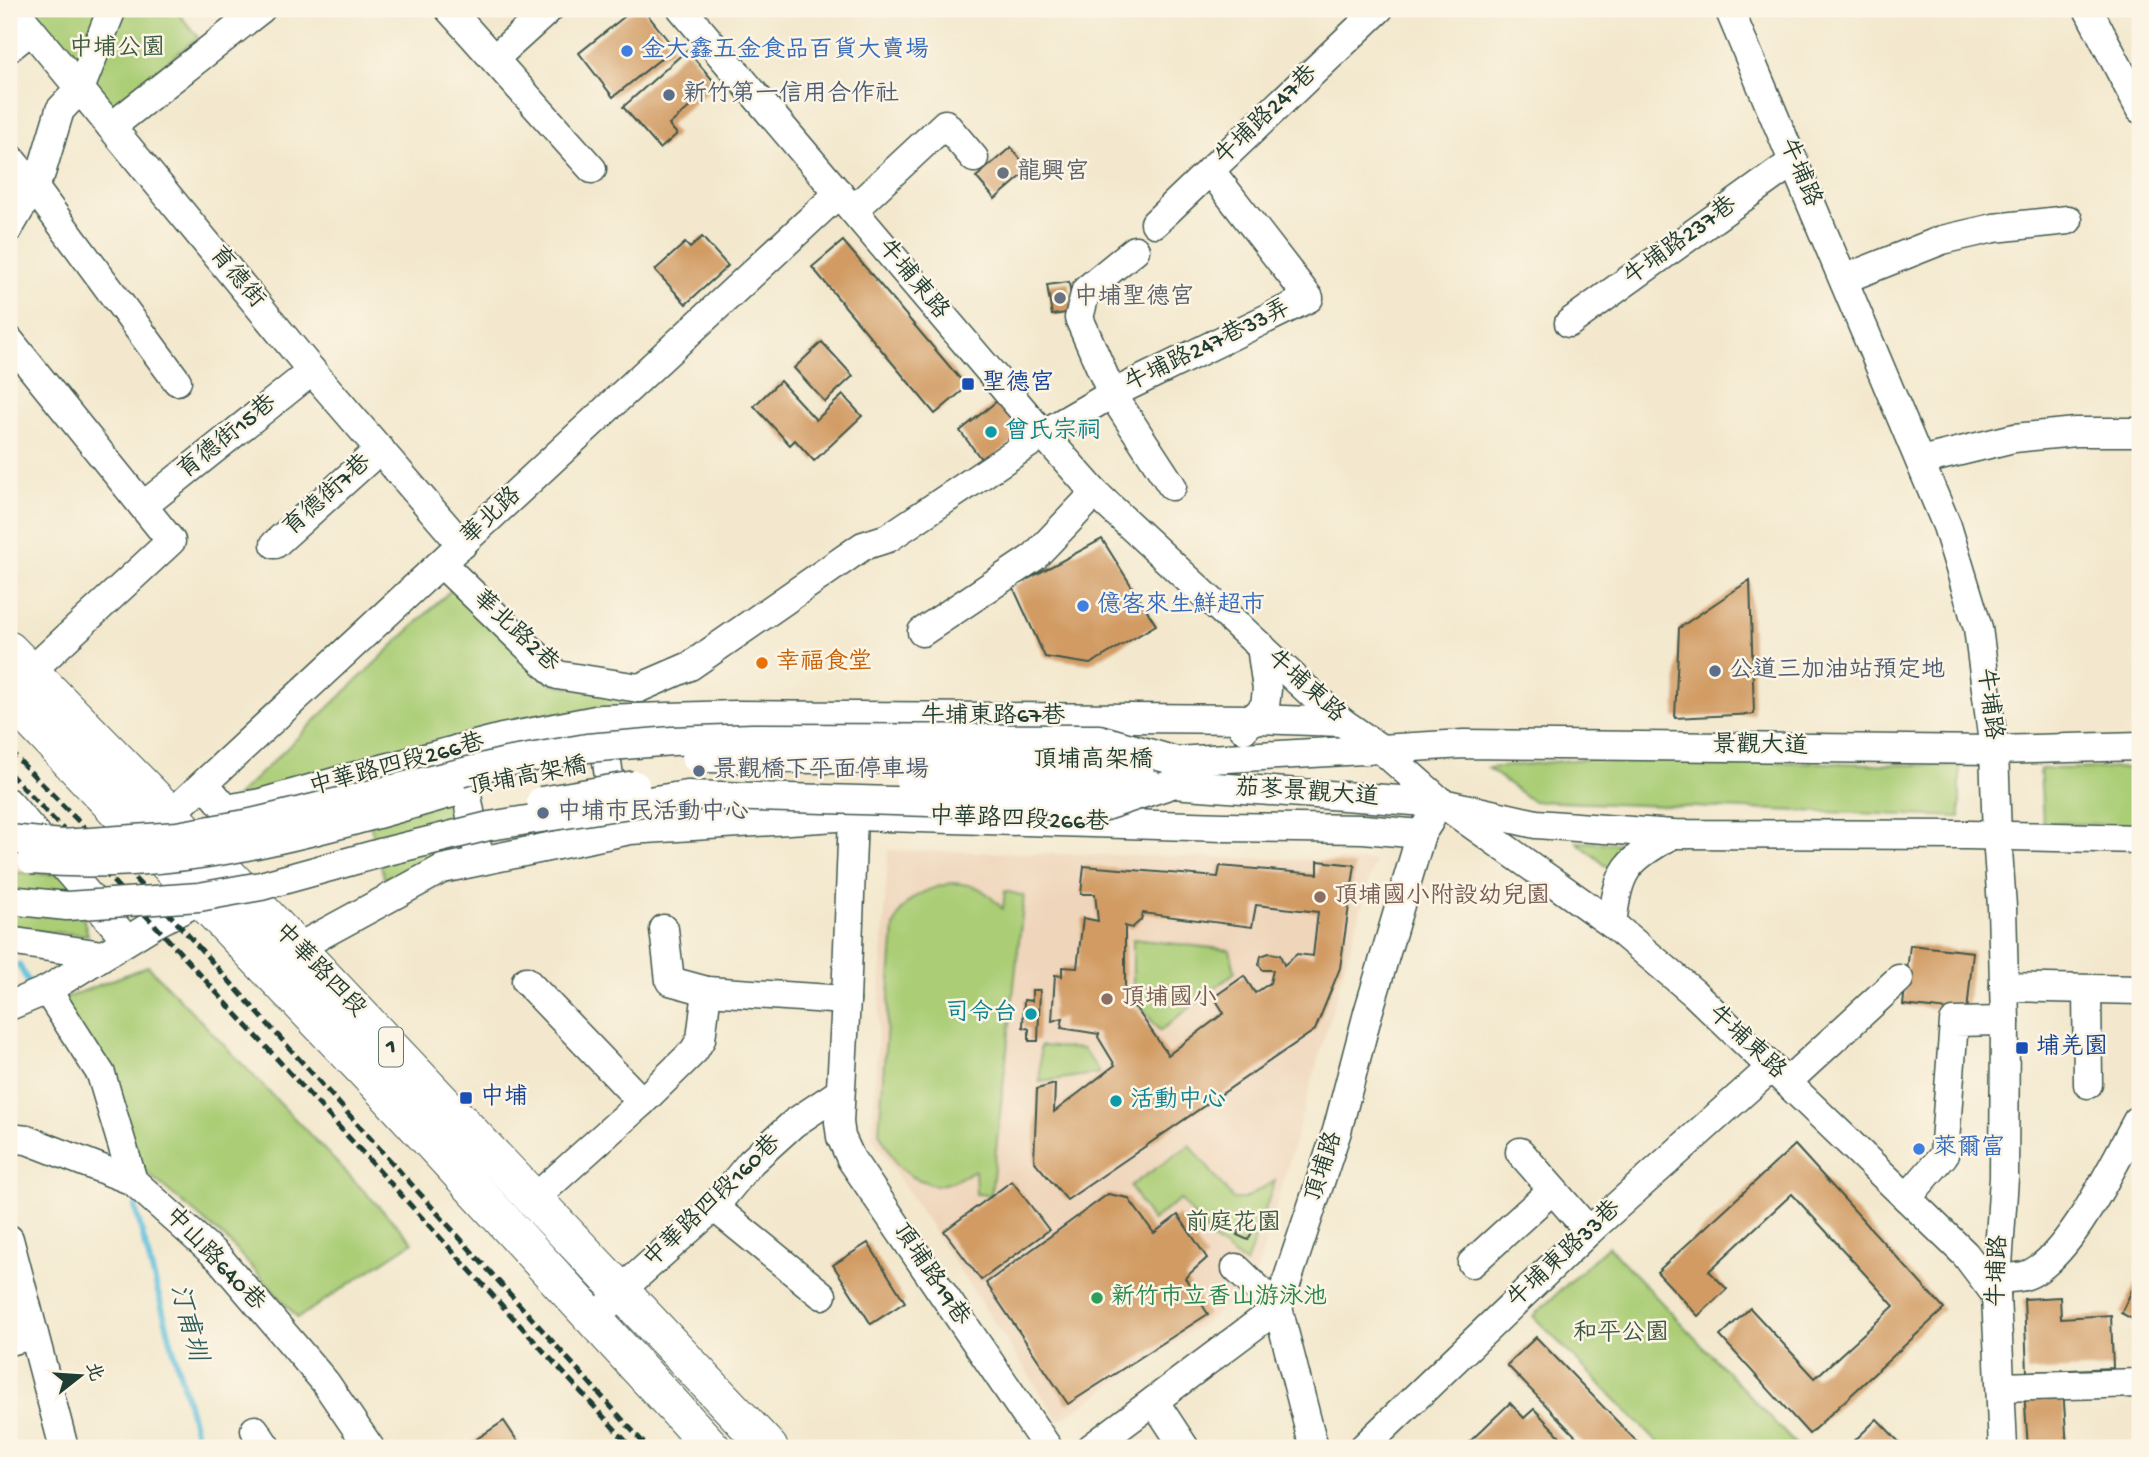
<svg xmlns="http://www.w3.org/2000/svg" width="2149" height="1457" font-family="'Gochi Hand','LXGW WenKai TC',sans-serif">
	<style>
		.built { fill: #efd6bb }
		.green { fill: #aacd76; stroke: #648555; stroke-width: 2 }
		.lines { fill: none; stroke-linecap: round; stroke-linejoin: round }
		.stream { stroke: #5ec0dc; stroke-width: 6 }
		.building { fill: #d19b63; fill-rule: evenodd }
		.minor-casing { stroke: #3f574b; stroke-width: 31 }
		.major-casing { stroke: #3f574b; stroke-width: 39 }
		.minor { stroke: #fff; stroke-width: 28 }
		.major { stroke: #fff; stroke-width: 37 }
		.rail { stroke: #1f3d34; stroke-width: 5; stroke-dasharray: 10 5; stroke-linecap: butt }
		.minor-bridge-casing { stroke: #3f574b; stroke-width: 31; stroke-linecap: butt }
		.minor-bridge { stroke: #fff; stroke-width: 28 }
		.shop-dot { fill: #3f7fe0; stroke: #fcf5e5; stroke-width: 2.5 }
		.service-dot { fill: #5c6f8a; stroke: #fcf5e5; stroke-width: 2.5 }
		.worship-dot { fill: #6b7280; stroke: #fcf5e5; stroke-width: 2.5 }
		.transit-dot { fill: #1a4fb4; stroke: #fcf5e5; stroke-width: 2.5 }
		.culture-dot { fill: #0f9aa8; stroke: #fcf5e5; stroke-width: 2.5 }
		.food-dot { fill: #e8710a; stroke: #fcf5e5; stroke-width: 2.5 }
		.education-dot { fill: #8d6e63; stroke: #fcf5e5; stroke-width: 2.5 }
		.leisure-dot { fill: #2e9e5b; stroke: #fcf5e5; stroke-width: 2.5 }
		.labels { text-anchor: middle; dominant-baseline: central; stroke-width: 5; stroke-linejoin: round; paint-order: stroke }
		.shield { fill: #fcf5e5; stroke: #617469; stroke-width: 2 }
		.shield-label { font-size: 23px; font-weight: bold; fill: #1f3d34 }
		.park-label { font-size: 24px; fill: #3b5a41; stroke: #fcf5e5 }
		.shop-label { font-size: 24px; fill: #366cbe; stroke: #fcf5e5; text-anchor: start }
		.service-label { font-size: 24px; fill: #4e5e75; stroke: #fcf5e5; text-anchor: start }
		.street-label { font-size: 24px; fill: #1f3d34; stroke: #fcf5e5 }
		.worship-label { font-size: 24px; fill: #5b616d; stroke: #fcf5e5; text-anchor: start }
		.transit-label { font-size: 24px; fill: #164399; stroke: #fcf5e5; text-anchor: start }
		.culture-label { font-size: 24px; fill: #0d838f; stroke: #fcf5e5; text-anchor: start }
		.food-label { font-size: 24px; fill: #c56008; stroke: #fcf5e5; text-anchor: start }
		.education-label { font-size: 24px; fill: #785e54; stroke: #fcf5e5; text-anchor: start }
		.leisure-label { font-size: 24px; fill: #27864d; stroke: #fcf5e5; text-anchor: start }
		.water-label { font-size: 26px; font-style: italic; fill: #2f5e5e; stroke: #fcf5e5 }
	</style>
	<rect width="100%" height="100%" fill="#fcf5e5"/>
	<filter id="ink" filterUnits="userSpaceOnUse"><feTurbulence type="fractalNoise" baseFrequency=".0143" numOctaves="2"/><feDisplacementMap in="SourceGraphic" scale="14" xChannelSelector="R" yChannelSelector="G"/><feConvolveMatrix kernelMatrix="1 2 1 2 8 2 1 2 1" color-interpolation-filters="sRGB"/></filter>
	<filter id="wash" filterUnits="userSpaceOnUse"><feTurbulence type="fractalNoise" baseFrequency=".00686" numOctaves="4" result="noise"/><feDisplacementMap in="SourceGraphic" scale="28" xChannelSelector="R" yChannelSelector="G"/><feGaussianBlur stdDeviation="1.57" result="paint"/><feColorMatrix in="noise" values="0 0 0 0 0 0 0 0 0 0 0 0 0 0 0 0 0 1.4 0 .05"/><feComposite in="paint" operator="in"/></filter>
	<g filter="url(#wash)">
		<rect width="100%" height="100%" fill="#f3e8cd"/>
		<polygon class="built" points="888,850 1375,861 1255,1280 1211,1318 1059,1421 872,1137"/>
		<g class="green">
			<polygon points="30,9 175,9 198,37 113,106"/>
			<polygon points="454,587 552,684 614,694 629,708 236,797"/>
			<polygon points="1595,758 1960,766 1960,817 1532,801 1488,768"/>
			<polygon points="450,764 473,855 384,878 361,787"/>
			<polygon points="2140,768 2140,825 2043,823 2040,769"/>
			<polygon points="1577,842 1631,844 1611,870"/>
			<polygon points="9,872 71,875 88,935 9,929"/>
			<path d="M952 883C982 885 982 889 1003 909L1005 891 1024 896 991 1195 976 1194 975 1170 952 1182 936 1186 912 1177 897 1165 879 1132 894 927C902 898 925 889 952 883Z"/>
			<polygon points="1133,939 1230,950 1235,972 1160,1031 1133,996"/>
			<polygon points="148,966 413,1242 298,1318 228,1241 132,1160 63,999"/>
			<polygon points="1040,1046 1083,1049 1100,1073 1040,1082"/>
			<polygon points="1190,1145 1233,1199 1244,1199 1275,1181 1246,1264 1213,1240 1180,1199 1152,1221 1130,1186"/>
			<polygon points="1608,1246 1799,1448 1663,1448 1533,1316"/>
		</g>
		<g class="lines">
			<g class="stream">
				<polyline points="19,965 31,987"/>
				<polyline points="135,1207 200,1448"/>
			</g>
		</g>
		<g id="blocks">
			<g class="building">
				<polygon points="634,9 643,9 674,48 613,97 579,53"/>
				<polygon points="687,50 716,84 669,125 677,134 660,149 623,107"/>
				<polygon points="1011,147 1029,170 995,199 976,177"/>
				<polygon points="702,237 728,266 686,304 655,270 685,243 690,248"/>
				<polygon points="843,241 967,387 935,414 812,267"/>
				<polygon points="1069,282 1073,312 1052,315 1047,285"/>
				<polygon points="822,342 853,376 825,402 794,368"/>
				<polygon points="780,381 816,420 843,395 862,416 814,461 795,440 790,445 754,406"/>
				<polygon points="997,401 1023,434 985,464 960,431"/>
				<polygon points="1102,539 1156,625 1090,664 1045,657 1013,587"/>
				<polygon points="1750,580 1754,714 1675,718 1679,628"/>
				<path d="M1318 861 1355 865 1340 968 1315 1030 1067 1200 1034 1161 1037 1089 1055 1084 1054 1112 1115 1065 1098 1037 1099 1034 1061 1028 1063 1018 1052 1021 1055 975 1062 976V967L1077 968 1083 918 1098 921 1095 894H1081L1084 866 1218 877 1220 866 1318 874ZM1256 905 1318 912 1313 956 1297 954 1284 965 1280 955 1269 953 1261 956 1259 965 1263 970H1273L1270 983 1255 993 1244 976 1214 997 1224 1013 1168 1055 1136 1008 1125 1003V926L1132 928 1141 920 1143 913 1252 927Z"/>
				<polygon points="1910,945 1973,952 1967,1012 1903,1005"/>
				<polygon points="1032,990 1040,990 1038,1041 1029,1041 1029,1029 1023,1027 1024,1000 1032,1001"/>
				<polygon points="1795,1145 1944,1309 1809,1434 1720,1336 1750,1308 1815,1378 1894,1306 1792,1194 1709,1271 1727,1289 1698,1316 1657,1272"/>
				<polygon points="1012,1181 1049,1230 981,1280 944,1231"/>
				<polygon points="1108,1194 1128,1198 1154,1233 1178,1215 1207,1258 1185,1278 1208,1314 1068,1404 986,1283"/>
				<polygon points="1242,1225 1253,1230 1248,1240 1237,1235"/>
				<polygon points="868,1243 905,1302 871,1324 833,1265"/>
				<polygon points="2140,1274 2140,1323 2121,1313"/>
				<polygon points="2060,1297 2061,1318 2111,1315 2113,1368 2027,1372 2024,1299"/>
				<polygon points="1536,1337 1643,1448 1587,1448 1507,1365"/>
				<polygon points="2063,1388 2067,1448 2028,1448 2024,1391"/>
				<polygon points="1510,1403 1524,1418 1534,1409 1571,1448 1463,1448"/>
				<polygon points="1877,1419 1905,1448 1847,1448"/>
				<polygon points="504,1421 522,1448 463,1448"/>
			</g>
		</g>
	</g>
	<g filter="url(#ink)">
		<use href="#blocks" fill-opacity="0" stroke="#3f574b" stroke-width="2"/>
		<g class="lines">
			<g class="minor-casing">
				<g id="minor">
					<polyline points="14,9 312,371 462,545"/>
					<polyline points="449,9 592,169"/>
					<polyline points="682,9 1043,434 1095,493 1342,722 1381,749 1442,803 1612,924 1694,993 1965,1254 1996,1295"/>
					<polyline points="1729,9 1947,526 1978,628 1994,750 1997,836 2002,907 2005,1021 2004,1178 1996,1295 2003,1448"/>
					<polyline points="2088,9 2140,109"/>
					<polyline points="9,48 31,30"/>
					<polyline points="494,59 549,9"/>
					<polyline points="111,127 261,9"/>
					<polyline points="9,157 33,186 177,381"/>
					<polyline points="853,210 945,124 974,158"/>
					<polyline points="1155,223 1379,9"/>
					<polyline points="9,228 41,173 60,110 80,89 112,9"/>
					<polyline points="1844,279 1942,240 1994,228 2068,220"/>
					<polyline points="1569,323 1794,161"/>
					<polyline points="9,340 171,541 30,672"/>
					<polyline points="1920,461 2014,438 2076,432 2140,432"/>
					<polyline points="1172,486 1112,394 1309,298 1210,170"/>
					<polyline points="143,506 312,371"/>
					<polyline points="275,544 380,449"/>
					<polyline points="442,564 557,675 639,688"/>
					<polyline points="922,632 1034,557 1095,493"/>
					<polyline points="639,688 690,666 863,546 888,538 1043,434 1112,394 1079,318 1086,290 1135,250"/>
					<polyline points="602,725 614,813"/>
					<polyline points="1244,729 1265,706 1267,689 1261,646"/>
					<polyline points="458,749 478,853"/>
					<polyline points="1176,761 1464,744 1994,750 2140,746"/>
					<polyline points="205,784 226,809 261,803 370,772 502,738 601,719 736,715 1255,719 1342,722"/>
					<polyline points="1172,784 1442,803 1536,824 1673,834 1968,835 2140,839"/>
					<polyline points="9,803 127,940"/>
					<polyline points="853,816 846,1000 839,1122 841,1137 851,1159 1048,1448"/>
					<polyline points="157,827 839,193"/>
					<path d="M1612 924C1619 868 1625 862 1673 834"/>
					<polyline points="664,929 670,981 707,991 846,1000"/>
					<polyline points="9,941 102,955"/>
					<polyline points="282,959 297,948 442,869 630,830 853,816 1224,827 1363,829 1421,834"/>
					<polyline points="526,981 642,1102"/>
					<polyline points="2004,987 2140,990"/>
					<polyline points="47,990 101,1074 133,1181"/>
					<polyline points="2087,990 2088,1084"/>
					<polyline points="9,1006 47,990 154,924 202,899"/>
					<polyline points="1787,1082 1899,979"/>
					<polyline points="9,1138 27,1140 133,1181 219,1258 325,1382 370,1448"/>
					<polyline points="1520,1152 1589,1231"/>
					<polyline points="535,1198 642,1102 694,1051 701,1039 707,991"/>
					<polyline points="1907,1198 1944,1155 1954,1022 2005,1021"/>
					<polyline points="714,1207 822,1295"/>
					<polyline points="9,1239 64,1448"/>
					<polyline points="1472,1263 1552,1190"/>
					<polyline points="1236,1268 1278,1308"/>
					<path d="M1997 1279C2006 1278 2015 1278 2024 1276 2067 1264 2116 1159 2137 1121"/>
					<polyline points="609,1305 620,1291 714,1207 751,1162 794,1123 839,1093"/>
					<polyline points="1278,1308 1314,1448"/>
					<polyline points="9,1341 34,1335"/>
					<polyline points="2001,1387 2140,1383"/>
					<polyline points="1154,1401 1185,1448"/>
					<polyline points="255,1430 267,1448"/>
					<polyline points="1091,1448 1278,1308 1337,1131 1368,1013 1421,834 1430,820"/>
					<polyline points="1363,1448 1589,1231 1772,1067"/>
				</g>
			</g>
			<g class="major-casing">
				<g id="major">
					<polyline points="9,650 170,814 769,1448"/>
					<polyline points="9,697 386,1093 712,1448"/>
				</g>
			</g>
			<use href="#minor" class="minor"/>
			<use href="#major" class="major"/>
			<g class="rail">
				<polyline points="9,750 170,915 648,1448"/>
				<polyline points="9,773 154,924 632,1448"/>
			</g>
			<g class="minor-bridge-casing">
				<g id="minor-bridge">
					<polyline points="696,758 1142,761"/>
					<polyline points="910,782 1150,784"/>
					<polyline points="541,801 635,785"/>
					<polyline points="9,839 62,844 177,836 251,823 506,762 587,748 672,741 752,738 1099,739 1176,761"/>
					<path d="M32 860C178 873 313 833 452 793"/>
					<polyline points="9,900 67,906 199,897 261,886 384,852 489,826 687,795 1102,807 1172,784"/>
				</g>
			</g>
			<use href="#minor-bridge" class="minor-bridge"/>
		</g>
	</g>
	<g class="shop-dot">
		<circle cx="627" cy="51" r="7"/>
		<circle cx="1083" cy="606" r="7"/>
		<circle cx="1919" cy="1149" r="7"/>
	</g>
	<g class="service-dot">
		<circle cx="669" cy="95" r="7"/>
		<circle cx="1715" cy="671" r="7"/>
		<circle cx="699" cy="771" r="7"/>
		<circle cx="543" cy="813" r="7"/>
	</g>
	<g class="worship-dot">
		<circle cx="1003" cy="173" r="7"/>
		<circle cx="1060" cy="298" r="7"/>
	</g>
	<g class="transit-dot">
		<rect x="961" y="377" width="14" height="14" rx="3.5"/>
		<rect x="2015" y="1041" width="14" height="14" rx="3.5"/>
		<rect x="459" y="1091" width="14" height="14" rx="3.5"/>
	</g>
	<g class="culture-dot">
		<circle cx="991" cy="432" r="7"/>
		<circle cx="1031" cy="1014" r="7"/>
		<circle cx="1116" cy="1101" r="7"/>
	</g>
	<circle class="food-dot" cx="762" cy="663" r="7"/>
	<g class="education-dot">
		<circle cx="1320" cy="897" r="7"/>
		<circle cx="1107" cy="999" r="7"/>
	</g>
	<circle class="leisure-dot" cx="1097" cy="1298" r="7"/>
	<g class="labels">
		<rect class="shield" x="379" y="1027.5" width="24" height="39" rx="5"/>
		<g class="shield-label">
			<text x="391" y="1047">1</text>
		</g>
		<g class="park-label">
			<text x="117" y="49">中埔公園</text>
			<text x="1233" y="1224">前庭花園</text>
			<text x="1621" y="1334">和平公園</text>
		</g>
		<g class="shop-label">
			<text x="641" y="51">金大鑫五金食品百貨大賣場</text>
			<text x="1097" y="606">億客來生鮮超市</text>
			<text x="1933" y="1149">萊爾富</text>
		</g>
		<g class="service-label">
			<text x="683" y="95">新竹第一信用合作社</text>
			<text x="1729" y="671">公道三加油站預定地</text>
			<text x="713" y="771">景觀橋下平面停車場</text>
			<text x="557" y="813">中埔市民活動中心</text>
		</g>
		<g class="street-label">
			<text transform="translate(1267 116) rotate(-44)">牛埔路247巷</text>
			<text transform="translate(1799 173) rotate(67)">牛埔路</text>
			<text transform="translate(1681 242) rotate(-36)">牛埔路237巷</text>
			<text transform="translate(236 278) rotate(50)">育德街</text>
			<text transform="translate(912 280) rotate(50)">牛埔東路</text>
			<text transform="translate(1208 347) rotate(-26)">牛埔路247巷33弄</text>
			<text transform="translate(228 438) rotate(-39)">育德街15巷</text>
			<text transform="translate(328 496) rotate(-42)">育德街7巷</text>
			<text transform="translate(492 517) rotate(-43)">華北路</text>
			<text transform="translate(515 632) rotate(43)">華北路2巷</text>
			<text transform="translate(1305 687) rotate(42)">牛埔東路</text>
			<text transform="translate(1988 704) rotate(83)">牛埔路</text>
			<text x="993" y="717">牛埔東路67巷</text>
			<text transform="translate(1760 747) rotate(1)">景觀大道</text>
			<text x="1093" y="761">頂埔高架橋</text>
			<text transform="translate(397 766) rotate(-15)">中華路四段266巷</text>
			<text transform="translate(528 778) rotate(-11)">頂埔高架橋</text>
			<text transform="translate(1307 794) rotate(4)">茄苳景觀大道</text>
			<text transform="translate(1019 821) rotate(2)">中華路四段266巷</text>
			<text transform="translate(319 971) rotate(46)">中華路四段</text>
			<text transform="translate(1746 1043) rotate(43)">牛埔東路</text>
			<text transform="translate(1325 1167) rotate(-72)">頂埔路</text>
			<text transform="translate(713 1202) rotate(-44)">中華路四段160巷</text>
			<text transform="translate(1565 1255) rotate(-43)">牛埔東路33巷</text>
			<text transform="translate(214 1260) rotate(46)">中山路640巷</text>
			<text transform="translate(1999 1271) rotate(-88)">牛埔路</text>
			<text transform="translate(930 1275) rotate(56)">頂埔路19巷</text>
		</g>
		<g class="worship-label">
			<text x="1017" y="173">龍興宮</text>
			<text x="1074" y="298">中埔聖德宮</text>
		</g>
		<g class="transit-label">
			<text x="982" y="384">聖德宮</text>
			<text x="2036" y="1048">埔羌園</text>
			<text x="480" y="1098">中埔</text>
		</g>
		<g class="culture-label">
			<text x="1005" y="432">曾氏宗祠</text>
			<text x="1017" y="1014" text-anchor="end">司令台</text>
			<text x="1130" y="1101">活動中心</text>
		</g>
		<g class="food-label">
			<text x="776" y="663">幸福食堂</text>
		</g>
		<g class="education-label">
			<text x="1334" y="897">頂埔國小附設幼兒園</text>
			<text x="1121" y="999">頂埔國小</text>
		</g>
		<g class="leisure-label">
			<text x="1111" y="1298">新竹市立香山游泳池</text>
		</g>
		<g class="water-label">
			<text transform="translate(186 1323) rotate(75)">汀甫圳</text>
		</g>
	</g>
	<rect width="2149" height="1457" fill="none" stroke="#fcf5e5" stroke-width="35"/>
	<g transform="translate(80 1376) rotate(73)" stroke="#fcf5e5" stroke-width="5" paint-order="stroke">
	<path d="M0-5L12 26L0 18L-12 26Z" fill="#1f3d34"/>
	<text y="-10" font-size="19" font-weight="bold" text-anchor="middle" fill="#1f3d34">北</text>
	</g>
</svg>
